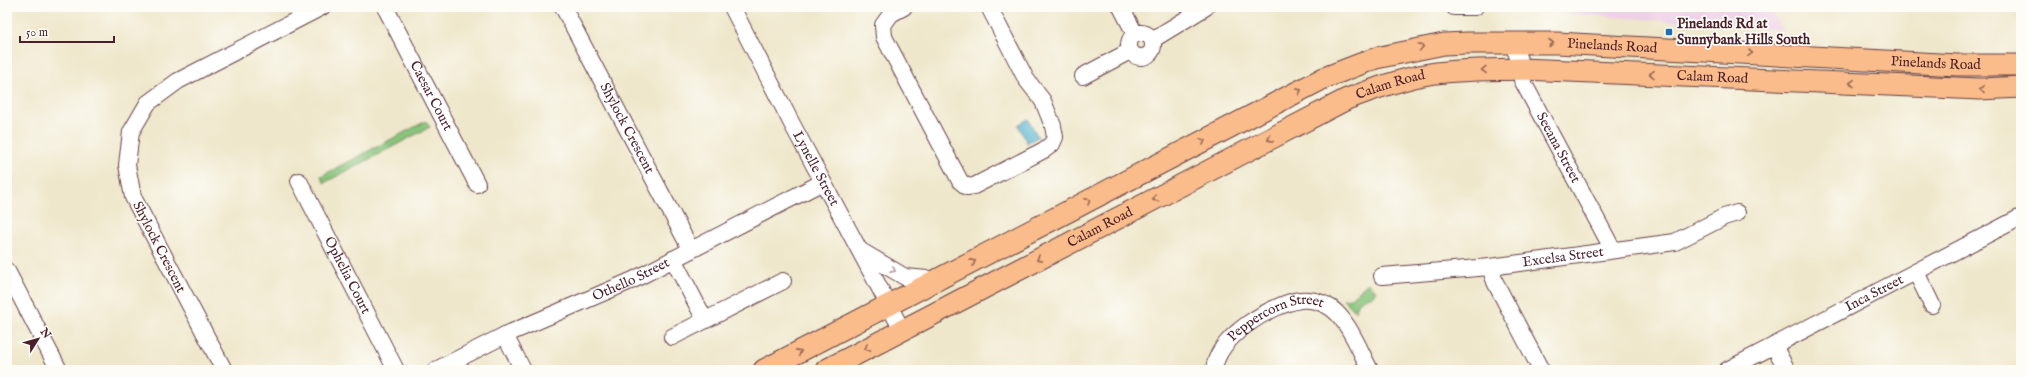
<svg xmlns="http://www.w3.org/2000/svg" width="2028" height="377" font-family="'IM FELL English',serif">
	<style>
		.built { fill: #eed0e7 }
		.green { fill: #87c57c; stroke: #687254 }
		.water { fill: #4fb1ce; stroke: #4c687c }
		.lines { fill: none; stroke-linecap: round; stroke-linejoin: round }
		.minor-casing { stroke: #633d43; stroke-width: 18 }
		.major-casing { stroke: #633d43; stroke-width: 23 }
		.minor { stroke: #fff; stroke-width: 16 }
		.major { stroke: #f9bc8a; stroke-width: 21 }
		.oneway { stroke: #996656 }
		.oneway2 { stroke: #ae9aa0 }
		.poi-dot { fill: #1f6fb2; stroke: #fdfcf7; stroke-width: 1.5 }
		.labels { text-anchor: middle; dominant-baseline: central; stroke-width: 3.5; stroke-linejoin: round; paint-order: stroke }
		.poi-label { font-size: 14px; font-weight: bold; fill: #4a1f2b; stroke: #fdfcf7; text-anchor: start }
		.street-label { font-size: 14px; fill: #4a1f2b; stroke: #fdfcf7 }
	</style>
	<rect width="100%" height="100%" fill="#fdfcf7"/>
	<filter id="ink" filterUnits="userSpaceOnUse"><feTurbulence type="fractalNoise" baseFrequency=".025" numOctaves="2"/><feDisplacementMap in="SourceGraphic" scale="8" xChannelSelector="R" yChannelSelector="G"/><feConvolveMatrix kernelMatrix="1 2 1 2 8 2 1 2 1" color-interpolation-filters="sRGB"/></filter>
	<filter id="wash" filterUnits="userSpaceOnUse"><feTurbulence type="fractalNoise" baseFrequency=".012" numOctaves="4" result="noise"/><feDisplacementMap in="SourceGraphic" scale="16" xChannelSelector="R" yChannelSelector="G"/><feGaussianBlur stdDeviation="0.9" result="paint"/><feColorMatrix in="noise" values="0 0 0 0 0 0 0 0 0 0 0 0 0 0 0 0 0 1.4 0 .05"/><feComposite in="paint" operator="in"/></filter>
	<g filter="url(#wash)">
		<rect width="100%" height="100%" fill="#efe7cb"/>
		<polygon class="built" points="1538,7 1769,7 1782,30 1547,12 1528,12"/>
		<g class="green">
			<polygon points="426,121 430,127 324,183 321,176"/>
			<path d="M1368 283 1376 292 1371 297C1362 297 1356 302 1355 311L1343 299 1351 298Z"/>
		</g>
		<polygon class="water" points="1028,119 1038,137 1027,143 1018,125"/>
	</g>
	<g filter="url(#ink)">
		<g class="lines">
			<g class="minor-casing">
				<g id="minor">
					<path id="s1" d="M385 7 477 184"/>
					<path id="s2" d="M563 7 691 250"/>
					<path id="s3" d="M732 7 792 124 902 330"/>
					<polyline points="904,7 891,14 883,25 884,37 960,181 967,187 974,186 1044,150 1052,144 1055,137 1053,126 1043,101 1026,79 989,7"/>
					<polyline points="1121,7 1135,34"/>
					<polyline points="1454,7 1475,7"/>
					<circle cx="1141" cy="45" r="12"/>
					<polyline points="1152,40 1206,7"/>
					<path id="s4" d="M1512 43 1523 69 1522 80 1613 250"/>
					<polyline points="1083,76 1130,51"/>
					<path id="s5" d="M299 181 396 370"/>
					<polyline points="861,251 905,277 938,280"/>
					<polyline points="673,259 705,320"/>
					<polyline points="1490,267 1495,282 1541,370"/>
					<polyline points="7,271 59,370"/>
					<polyline points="1916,272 1932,305"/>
					<path id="s6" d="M1382 276 1490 267 1675 242 1724 217 1737 213"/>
					<polyline points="505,335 523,370"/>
					<polyline points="672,337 783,281"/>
					<polyline points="1774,346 1787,370"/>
					<polyline points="224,370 133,197 127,165 131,132 148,103 178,81 322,7"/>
					<path id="s7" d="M436 370 505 335 633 280 823 182"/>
					<path id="s8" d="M1214 370C1217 337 1270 305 1300 300 1309 299 1318 301 1326 305 1346 314 1360 351 1370 370"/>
					<path id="s9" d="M1727 370 2021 217"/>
				</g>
			</g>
			<g class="major-casing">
				<g id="major">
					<path id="s10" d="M764 370 1324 78 1376 58 1444 44 1467 43H1557L1957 65H2021"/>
					<path id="s11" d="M826 370 1347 99C1374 89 1401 79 1429 74 1460 69 1492 70 1523 69L1980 89 2021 87"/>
				</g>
			</g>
			<use href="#minor" class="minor"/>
			<use href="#major" class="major"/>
		</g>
		<defs><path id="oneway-chevron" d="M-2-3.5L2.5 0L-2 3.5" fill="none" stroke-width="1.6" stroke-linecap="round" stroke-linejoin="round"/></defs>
		<g class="oneway">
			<use href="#oneway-chevron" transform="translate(1551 43)"/>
			<use href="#oneway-chevron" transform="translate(1421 47) rotate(-10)"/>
			<use href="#oneway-chevron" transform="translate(1750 53) rotate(3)"/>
			<use href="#oneway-chevron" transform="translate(1484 70) rotate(178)"/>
			<use href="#oneway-chevron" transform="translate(1652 74) rotate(-177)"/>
			<use href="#oneway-chevron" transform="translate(1852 83) rotate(-177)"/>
			<use href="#oneway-chevron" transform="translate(1982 89) rotate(180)"/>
			<use href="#oneway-chevron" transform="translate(1299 91) rotate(-27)"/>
			<use href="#oneway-chevron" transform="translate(1270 139) rotate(153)"/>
			<use href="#oneway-chevron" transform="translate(1203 141) rotate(-28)"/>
			<use href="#oneway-chevron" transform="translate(1155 199) rotate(153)"/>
			<use href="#oneway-chevron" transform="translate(1088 201) rotate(-28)"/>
			<use href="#oneway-chevron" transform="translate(1039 259) rotate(153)"/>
			<use href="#oneway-chevron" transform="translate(973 262) rotate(-28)"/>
			<use href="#oneway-chevron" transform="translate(867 348) rotate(152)"/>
			<use href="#oneway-chevron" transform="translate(799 352) rotate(-28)"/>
		</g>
		<use class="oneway2" href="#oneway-chevron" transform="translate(893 270) rotate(29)"/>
	</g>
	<rect class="poi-dot" x="1665" y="28" width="8" height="8" rx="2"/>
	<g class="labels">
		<g class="poi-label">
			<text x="1677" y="24">Pinelands Rd at<tspan x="1677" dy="16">Sunnybank Hills South</tspan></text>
		</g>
		<g class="street-label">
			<text stroke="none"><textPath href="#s10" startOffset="925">Pinelands Road</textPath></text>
			<text stroke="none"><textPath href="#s10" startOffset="1249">Pinelands Road</textPath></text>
			<text stroke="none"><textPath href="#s11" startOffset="957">Calam Road</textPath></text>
			<text stroke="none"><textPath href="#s11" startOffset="633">Calam Road</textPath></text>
			<text stroke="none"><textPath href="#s1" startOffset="100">Caesar Court</textPath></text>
			<text stroke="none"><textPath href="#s2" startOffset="137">Shylock Crescent</textPath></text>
			<text stroke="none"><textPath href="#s4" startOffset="116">Seeana Street</textPath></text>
			<text stroke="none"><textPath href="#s3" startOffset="182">Lynelle Street</textPath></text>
			<text stroke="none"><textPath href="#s11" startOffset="309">Calam Road</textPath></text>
			<text transform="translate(159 247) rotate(63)">Shylock Crescent</text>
			<text stroke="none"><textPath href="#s6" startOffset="182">Excelsa Street</textPath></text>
			<text stroke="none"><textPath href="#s5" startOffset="106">Ophelia Court</textPath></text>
			<text stroke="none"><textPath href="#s7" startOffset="215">Othello Street</textPath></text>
			<text stroke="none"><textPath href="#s9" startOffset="166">Inca Street</textPath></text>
			<text stroke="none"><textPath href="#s8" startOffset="88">Peppercorn Street</textPath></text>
		</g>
	</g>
	<rect width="2028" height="377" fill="none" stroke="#fdfcf7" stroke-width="24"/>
	<g transform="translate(38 339) rotate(53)" stroke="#fdfcf7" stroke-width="3" paint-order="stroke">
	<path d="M0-3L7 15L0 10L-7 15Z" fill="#4a1f2b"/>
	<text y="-6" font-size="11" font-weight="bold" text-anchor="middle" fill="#4a1f2b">N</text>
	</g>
	<path d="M20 36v6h94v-6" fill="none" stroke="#4a1f2b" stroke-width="2"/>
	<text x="26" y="36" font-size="12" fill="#4a1f2b" stroke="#fdfcf7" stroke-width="3" paint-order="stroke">50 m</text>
</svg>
